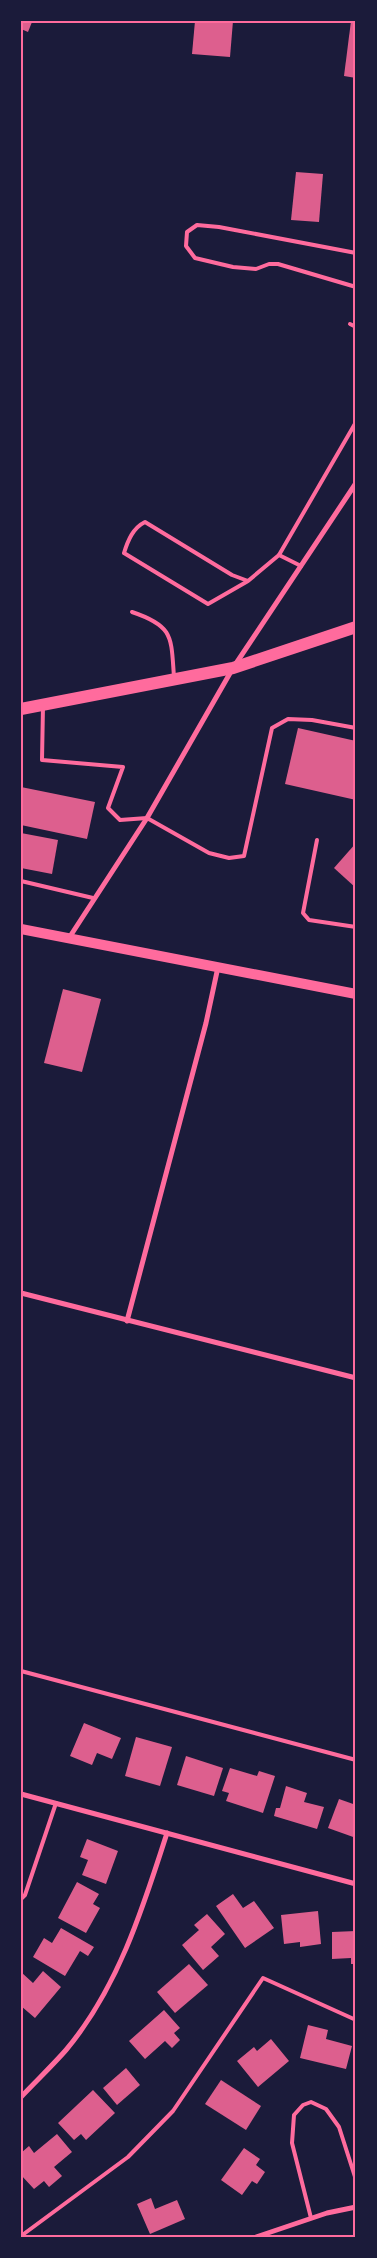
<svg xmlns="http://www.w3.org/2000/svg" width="377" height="2258" font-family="Montserrat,sans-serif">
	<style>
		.building { fill: #dd5f8e }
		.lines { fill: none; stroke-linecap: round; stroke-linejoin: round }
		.service { stroke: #ff6b9d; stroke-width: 4 }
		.minor { stroke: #ff6b9d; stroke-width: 5 }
		.secondary { stroke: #ff6b9d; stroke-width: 10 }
		.primary { stroke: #ff6b9d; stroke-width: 12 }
		.neatline { fill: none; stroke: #ff6b9d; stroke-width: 2 }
	</style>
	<rect width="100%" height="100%" fill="#1b1b3a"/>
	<g class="building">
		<polygon points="21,21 32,22 28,32 21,29"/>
		<polygon points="195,21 233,21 230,57 192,54"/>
		<polygon points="351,21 356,21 356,78 344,76"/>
		<polygon points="296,172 323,174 319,222 291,220"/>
		<polygon points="298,728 356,741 356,800 285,784"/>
		<polygon points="21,787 95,802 87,839 21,825"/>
		<polygon points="21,833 58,840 52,874 21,868"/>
		<polygon points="356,843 356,888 334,868"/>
		<polygon points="63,989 101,999 82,1072 44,1063"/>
		<polygon points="84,1723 121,1738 112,1759 97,1753 92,1765 70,1756"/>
		<polygon points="136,1737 172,1747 160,1786 125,1776"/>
		<polygon points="186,1756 223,1768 214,1796 177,1785"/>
		<polygon points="230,1768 257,1776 259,1771 275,1776 263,1813 226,1801 229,1793 222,1791"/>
		<polygon points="286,1786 307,1793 304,1802 324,1807 317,1829 274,1816 276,1808 280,1808"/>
		<polygon points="339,1799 356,1805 356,1838 328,1828"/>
		<polygon points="87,1839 118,1851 106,1884 82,1875 88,1860 80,1857"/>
		<polygon points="77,1882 99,1894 93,1904 100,1908 86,1933 58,1918"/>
		<polygon points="233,1894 243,1908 254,1901 274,1928 245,1948 216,1906"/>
		<polygon points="318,1911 321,1944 300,1947 300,1942 284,1944 281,1915"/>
		<polygon points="207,1914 225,1934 211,1947 219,1956 203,1970 182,1945 199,1930 194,1925"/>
		<polygon points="61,1928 94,1947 88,1956 80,1951 65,1976 33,1957 44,1938 52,1943"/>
		<polygon points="356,1931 356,1964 351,1964 351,1958 332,1959 332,1932"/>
		<polygon points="189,1964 208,1985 175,2013 157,1992"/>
		<polygon points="43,1971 61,1987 35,2018 21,2006 21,1972 33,1983"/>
		<polygon points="164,2010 180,2028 174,2033 180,2040 172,2048 165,2041 145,2059 129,2041"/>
		<polygon points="308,2025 328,2030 326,2039 352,2046 346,2069 300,2058"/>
		<polygon points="271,2039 289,2061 258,2087 237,2061 254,2047 257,2051"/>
		<polygon points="126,2068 140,2085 117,2105 103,2088"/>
		<polygon points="221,2080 261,2106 246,2130 205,2104"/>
		<polygon points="93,2090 115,2113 86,2140 81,2134 74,2140 58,2123"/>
		<polygon points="57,2134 72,2152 54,2167 62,2176 49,2187 44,2181 34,2189 21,2175 21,2153 29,2146 34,2153"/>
		<polygon points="244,2148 260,2159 256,2165 265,2172 257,2184 252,2181 242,2195 221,2180"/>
		<polygon points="151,2198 155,2209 177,2200 185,2219 150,2234 137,2204"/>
	</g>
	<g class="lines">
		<g class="service">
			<polyline points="356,253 219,227 197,225 187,232 186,246 195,258 233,267 256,269 269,264 278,264 356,287"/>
			<polyline points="350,324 356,327"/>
			<polyline points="279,555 356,422"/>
			<path d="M248 581 208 604 124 553C128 540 133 528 145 522L232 575 248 581 279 555 301 566"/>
			<path d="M132 612C174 626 171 637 174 677"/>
			<polyline points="43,706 42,760 123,767 108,808 120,820 147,818 209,853 229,858 244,856 272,728 288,719 312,720 356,728"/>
			<polyline points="317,840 303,913 309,920 356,927"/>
			<polyline points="21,881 93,898"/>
			<polyline points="21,1671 356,1760"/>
			<polyline points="21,1899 25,1895 56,1803"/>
			<polyline points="311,2218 292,2143 294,2115 303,2105 311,2102 326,2109 339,2127 356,2180"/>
			<polyline points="21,2236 128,2157 173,2111 263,1978 356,2020"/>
		</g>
		<g class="minor">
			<polyline points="69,938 147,818 233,668 356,483"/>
			<polyline points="21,1293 356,1378"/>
			<polyline points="127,1321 206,1023 218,967"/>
			<polyline points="21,1794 356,1884"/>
			<path d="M21 2097C36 2081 52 2066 66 2050 118 1988 143 1908 167 1833"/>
			<polyline points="256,2237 327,2213 356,2207"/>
		</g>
		<polyline class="secondary" points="21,929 356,994"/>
		<polyline class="primary" points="21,709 233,668 356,627"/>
	</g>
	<rect width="377" height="2258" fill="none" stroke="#1b1b3a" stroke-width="45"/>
	<rect x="22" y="22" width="332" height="2214" class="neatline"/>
</svg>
